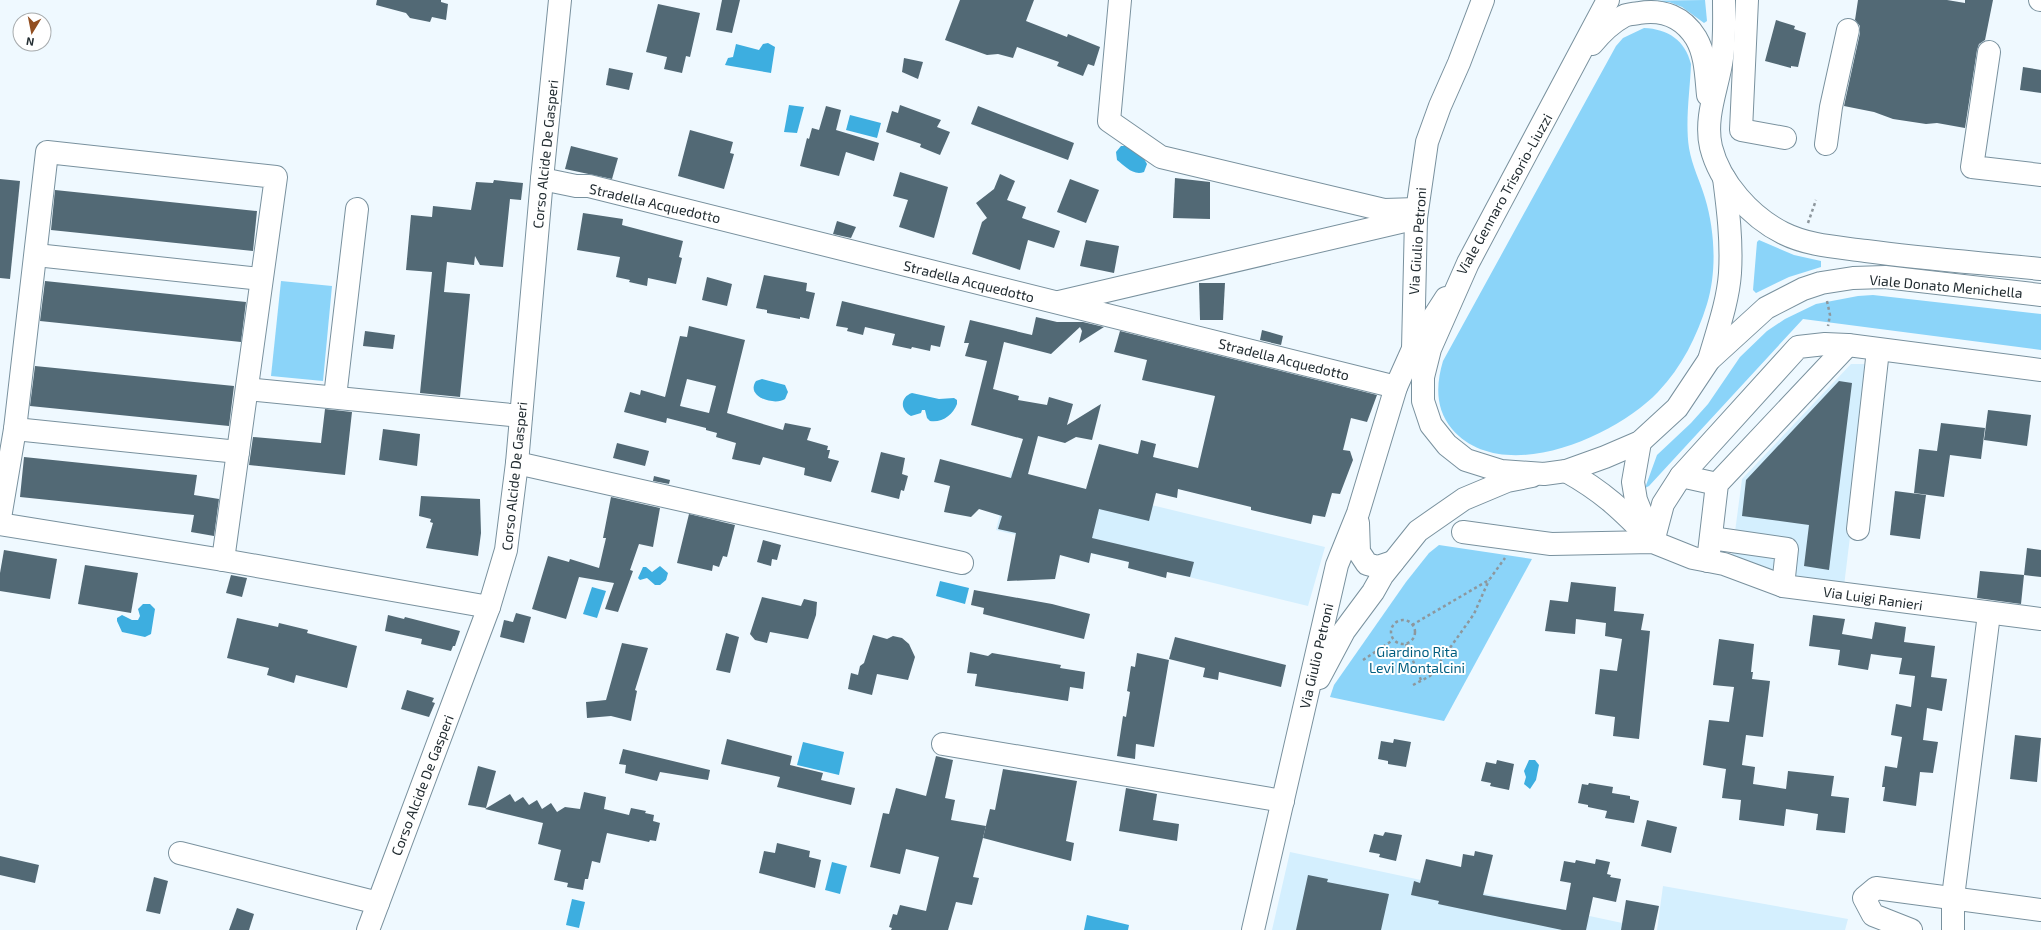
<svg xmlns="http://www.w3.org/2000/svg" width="2041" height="930" font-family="'Exo 2',sans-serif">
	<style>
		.built { fill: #d4effe }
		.green { fill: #8bd4f9 }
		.water { fill: #3daee0 }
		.building { fill: #526975; fill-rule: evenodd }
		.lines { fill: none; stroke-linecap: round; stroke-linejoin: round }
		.minor-casing { stroke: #79919e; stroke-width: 24 }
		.major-casing { stroke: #79919e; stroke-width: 24 }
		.path { stroke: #8d979d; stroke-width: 2.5; stroke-dasharray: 3 3; stroke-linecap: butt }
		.minor { stroke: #fff; stroke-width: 22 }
		.major { stroke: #fff; stroke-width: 22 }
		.labels { text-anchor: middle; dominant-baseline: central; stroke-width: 4; stroke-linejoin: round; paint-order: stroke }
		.street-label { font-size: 14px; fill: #222c31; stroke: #fff }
		.park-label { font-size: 14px; fill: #015e80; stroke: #fff }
	</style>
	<rect width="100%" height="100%" fill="#eff9ff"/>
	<g class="built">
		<polygon points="1851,364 1871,364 1844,586 1798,581 1731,562 1742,479"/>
		<polygon points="1011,471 1325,547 1308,606 996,530"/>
		<polygon points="1290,852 1655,930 1272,930"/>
		<polygon points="1663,886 1848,919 1845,930 1657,930"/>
	</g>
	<g class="green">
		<polygon points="1705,0 1707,21 1704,23 1682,7 1669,2 1634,1"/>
		<path d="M1644 28C1668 29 1685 40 1691 64 1690 91 1685 121 1689 148 1692 166 1700 181 1705 198 1715 231 1717 271 1707 304 1697 336 1682 367 1658 392 1615 437 1502 487 1452 429 1435 409 1436 384 1443 361L1616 46 1623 38Z"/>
		<polygon points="1759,240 1794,255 1821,261 1821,267 1789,277 1756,293 1753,290 1757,242"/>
		<polygon points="281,281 332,286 323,381 271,376"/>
		<polygon points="1873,295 2041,314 2041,350 1803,319 1649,486 1645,488 1657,455 1691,423 1708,404 1740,357 1767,331 1785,319 1816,304 1858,296"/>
		<polygon points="1439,545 1532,559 1444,721 1330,697 1334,685 1406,582 1429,553"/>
	</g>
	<g class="water">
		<polygon points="768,43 775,47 771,73 725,65 728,58 733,57 736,44 759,50 763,44"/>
		<polygon points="789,105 804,107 797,133 784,132"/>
		<polygon points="850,115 881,123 877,138 846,130"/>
		<path d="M1121 146H1127L1143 157 1147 164 1144 172C1133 176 1125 166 1117 160L1116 152Z"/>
		<path d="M762 379 785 385 788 392 785 399C775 406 745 397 756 381Z"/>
		<path d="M912 393 939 399 954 398 957 400V404C953 415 942 423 930 421L927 418 925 410H922L921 413 911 416C900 410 900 397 912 393Z"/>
		<polygon points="660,566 668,573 666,580 660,585 655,585 647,578 640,580 638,578 643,567 646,567 652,572"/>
		<polygon points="940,581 969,588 965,604 936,596"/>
		<polygon points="592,587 606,591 597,618 583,614"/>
		<polygon points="143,604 150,604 155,609 151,634 145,637 122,632 117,621 117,618 122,615 132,620 138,620 140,616 138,609"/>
		<polygon points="803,742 844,752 839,775 797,765"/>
		<polygon points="1529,760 1535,760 1539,765 1536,780 1530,789 1524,784 1526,777 1524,771"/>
		<polygon points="832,862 847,866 840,894 825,890"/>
		<polygon points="572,899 585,902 579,928 566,925"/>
		<polygon points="1087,915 1129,925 1128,930 1084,930"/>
	</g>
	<g class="building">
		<polygon points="377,0 441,0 441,2 448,4 446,20 432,17 430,22 410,18 406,13 376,5"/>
		<polygon points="722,0 740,0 732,33 716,30"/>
		<polygon points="960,0 1034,0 1026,21 1067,37 1068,34 1100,47 1094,66 1088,64 1083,76 1057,66 1059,62 1017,47 1013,58 998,54 987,55 945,40"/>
		<polygon points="1858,0 1947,0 1965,3 1965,0 1993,0 1985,40 1979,44 1977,50 1965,128 1937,123 1926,124 1893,119 1874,112 1844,106 1860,33 1860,26 1855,20"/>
		<polygon points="658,4 700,13 690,57 686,56 682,73 664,69 667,57 646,52"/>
		<polygon points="1776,20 1795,26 1794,29 1806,33 1798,67 1791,66 1791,68 1765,61"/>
		<polygon points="904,58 923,62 918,79 902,72"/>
		<polygon points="2023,67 2041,70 2041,93 2020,90"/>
		<polygon points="609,68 633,73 629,90 606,85"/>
		<polygon points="900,105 941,120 937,127 950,132 940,155 920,147 921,144 886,132 892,111 898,113"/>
		<polygon points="826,106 841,110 836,130 879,143 874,161 846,152 839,176 800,166 807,138 809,139 812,128 819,130"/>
		<polygon points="978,106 1074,143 1068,160 971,124"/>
		<polygon points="690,130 733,142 730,153 734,154 724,189 678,176"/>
		<polygon points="571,146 618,158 612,179 565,169"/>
		<polygon points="900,172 948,187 934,238 899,227 908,200 893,196"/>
		<polygon points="1000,174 1015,181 1007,200 1026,207 1022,218 1060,231 1054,248 1028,240 1020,270 972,254 982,222 987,218 976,203 994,189"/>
		<polygon points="1175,178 1210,182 1210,219 1173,218"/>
		<polygon points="0,179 20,181 10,279 0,278"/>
		<polygon points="1070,179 1099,190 1086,223 1057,212"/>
		<polygon points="494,180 523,183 521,200 510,199 503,267 480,265 475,256 474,265 447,262 444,292 470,294 460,397 420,393 432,272 406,270 411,215 432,217 433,206 471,210 476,182 493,183"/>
		<polygon points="55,190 257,211 253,251 51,230"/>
		<polygon points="583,213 623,219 622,225 683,241 679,257 682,258 676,284 648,278 647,286 629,282 630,280 616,277 620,257 577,250"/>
		<polygon points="837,221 856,227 851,238 833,234"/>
		<polygon points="1086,240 1119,246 1114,273 1080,266"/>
		<polygon points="764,275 807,283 806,291 815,293 809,319 800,317 800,319 767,313 767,310 756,308"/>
		<polygon points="707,277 732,284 727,306 702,300"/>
		<polygon points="45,281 246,302 241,342 40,321"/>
		<polygon points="1199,283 1225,283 1223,320 1200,320"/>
		<polygon points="842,301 945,326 940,347 931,345 930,351 912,347 911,349 892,345 895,334 865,327 863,335 847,331 848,328 836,326"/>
		<polygon points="1036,317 1057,322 1083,322 1104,327 1079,343 1082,331 1080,327 1051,354 1004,342 993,389 1019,396 1018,400 1047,405 1049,397 1073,404 1067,425 1101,404 1092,440 1076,437 1065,443 1038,436 1028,474 1086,489 1099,444 1138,454 1141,440 1156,444 1153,457 1198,468 1215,396 1142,380 1147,360 1114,352 1120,331 1377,395 1367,422 1351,418 1343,450 1350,451 1353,460 1340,494 1332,493 1325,517 1313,515 1311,524 1251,510 1251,507 1178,489 1177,498 1156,493 1149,521 1099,509 1092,538 1194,562 1190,577 1167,572 1166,578 1128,568 1129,562 1091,553 1089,563 1060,555 1055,579 1007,581 1016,533 998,529 1002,516 979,509 971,517 944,512 950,486 934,482 940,459 1011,478 1023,439 971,425 987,361 965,356 969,343 964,343 970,320 1032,335"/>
		<path d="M689 326 745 340 727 413 783 430 785 423 811 428 807 440 828 446 827 450H830L828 458 839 461 831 482 804 475 805 468 763 457 760 465 732 459 736 443 716 437 717 433 706 430V428L667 418 666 423 624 412 630 392 640 395 641 390 665 397 680 336 687 337ZM687 379 716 386 709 413 680 406Z"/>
		<polygon points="1262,330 1283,336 1281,345 1260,340"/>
		<polygon points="365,331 395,335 393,349 363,346"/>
		<polygon points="35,366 234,386 229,426 30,406"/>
		<polygon points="1839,381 1852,383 1829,570 1804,566 1809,525 1742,516 1746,480"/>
		<polygon points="325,409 352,412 345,475 249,465 253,437 321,443"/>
		<polygon points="1988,410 2031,415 2027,446 1984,440"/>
		<polygon points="1941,423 1985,428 1981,459 1950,455 1944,497 1914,493 1919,449 1937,451"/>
		<polygon points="383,429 420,434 417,466 379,460"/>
		<polygon points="617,443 649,451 645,466 613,458"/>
		<polygon points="881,452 905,458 902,474 908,476 904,491 901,490 899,499 871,492"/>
		<polygon points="24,457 197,475 194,495 219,499 214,536 191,532 194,515 20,497"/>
		<polygon points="654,476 670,480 669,484 653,481"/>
		<polygon points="1895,491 1926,495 1920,539 1890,535"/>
		<polygon points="421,496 480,499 481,533 478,556 426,548 433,523 430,522 431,519 419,516"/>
		<polygon points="611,497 660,508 653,547 639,544 630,570 633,571 618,612 605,609 614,583 579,577 566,619 532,609 548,556 569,562 570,559 599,568 606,538 603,538"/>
		<polygon points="689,514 735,525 727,557 723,556 719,567 713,565 712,571 677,563"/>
		<polygon points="763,540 781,545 777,560 772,559 771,566 757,562"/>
		<polygon points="2027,548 2041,550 2041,577 2024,575 2021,604 1977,598 1980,571 2024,575"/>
		<polygon points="4,550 57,559 50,599 0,591 0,573"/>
		<polygon points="85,565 138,573 131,613 78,604"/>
		<polygon points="231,575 247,578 242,597 226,593"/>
		<polygon points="1571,582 1616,587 1614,611 1644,614 1641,630 1650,631 1639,739 1613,736 1615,717 1595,714 1600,669 1617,671 1622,639 1605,636 1606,623 1576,619 1575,634 1545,631 1550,600 1568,602"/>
		<polygon points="974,590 1052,604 1090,614 1084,639 983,614 984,608 971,605"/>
		<polygon points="762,597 801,606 804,599 817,602 816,615 808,639 770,632 767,643 755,640 750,634"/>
		<polygon points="516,613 531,617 524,643 500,637 504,620 513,622"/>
		<polygon points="388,615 404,619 405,617 460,631 455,646 453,646 451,651 421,644 422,639 385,631"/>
		<polygon points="1813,615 1845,619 1842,634 1872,639 1875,622 1906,627 1904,642 1935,646 1931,677 1947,679 1942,711 1927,708 1923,740 1938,742 1933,773 1920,772 1916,806 1883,801 1885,787 1882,787 1885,766 1897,768 1902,737 1891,735 1896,704 1911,707 1915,676 1899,674 1902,658 1885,656 1871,654 1868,670 1838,665 1840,650 1809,646"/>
		<polygon points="237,618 278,627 279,623 308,630 307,633 357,646 347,688 296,675 294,683 267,675 269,668 227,658"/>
		<polygon points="726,633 739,637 730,673 716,670"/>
		<polygon points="873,635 887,639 893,636 902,638 909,644 915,657 908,680 877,674 872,695 848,689 851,673 858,675 860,666 864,663"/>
		<polygon points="1175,637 1286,665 1281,687 1219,672 1218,680 1203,677 1205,668 1169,659"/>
		<polygon points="1719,639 1754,644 1751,672 1753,672 1752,679 1770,681 1763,737 1746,735 1742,765 1755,767 1753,784 1786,789 1788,771 1834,776 1831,796 1849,798 1845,833 1816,830 1818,814 1786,809 1784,826 1739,820 1741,800 1722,798 1726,769 1703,765 1709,720 1729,722 1734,687 1713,685"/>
		<polygon points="622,643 648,648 635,690 637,691 631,721 611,716 587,718 586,702 606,700"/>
		<polygon points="970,652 988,656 992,653 1061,665 1060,668 1085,672 1083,689 1070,687 1068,701 975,686 977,674 967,673"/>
		<polygon points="1137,653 1169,660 1154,747 1136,744 1135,759 1117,756 1123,716 1126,717 1130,692 1127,691 1131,666 1135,667"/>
		<polygon points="407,690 434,698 432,702 435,703 429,717 401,709"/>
		<polygon points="2015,735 2041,738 2037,782 2010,779"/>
		<polygon points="727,739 792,756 790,765 823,773 821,780 855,788 851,805 777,787 780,777 721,764"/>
		<polygon points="1394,739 1411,742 1406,767 1388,764 1388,761 1378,759 1381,741 1393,743"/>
		<polygon points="623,749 710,770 708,780 660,772 657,781 625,773 626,765 619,764"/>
		<polygon points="936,756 953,760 945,798 955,800 951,820 986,826 973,877 979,878 972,905 956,902 948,930 891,930 892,928 889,927 893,914 897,915 900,905 926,911 939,857 906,849 900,874 870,867 883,813 889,814 896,788 926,796"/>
		<polygon points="1497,760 1514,764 1509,790 1490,786 1491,783 1481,781 1486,762 1496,764"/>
		<polygon points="478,766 496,771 486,808 468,805"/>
		<polygon points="1003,769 1077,781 1066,841 1074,843 1071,861 983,838 990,809 995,810"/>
		<polygon points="1589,783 1613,787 1612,793 1630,796 1630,799 1639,801 1634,823 1605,818 1607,811 1588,807 1588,805 1578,803 1582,784 1588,785"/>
		<polygon points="1126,788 1157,794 1153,820 1179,824 1177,841 1119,831"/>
		<polygon points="584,792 606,797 604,809 629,815 631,808 646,811 645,813 654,815 653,821 660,823 656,841 650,840 649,842 607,833 600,863 592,861 588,879 585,879 583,890 567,887 568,883 554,880 561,850 538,844 543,823 485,809 510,794 515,802 523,797 529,805 537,800 542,809 551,803 557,812 565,807 580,809"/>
		<polygon points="1647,820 1677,827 1671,853 1641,846"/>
		<polygon points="1385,832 1402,835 1396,861 1379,857 1380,854 1369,852 1374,834 1383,836"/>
		<polygon points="777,843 810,851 809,857 821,860 815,888 759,873 764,851 775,853"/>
		<polygon points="1475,851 1493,855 1483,895 1566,910 1571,883 1560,881 1564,861 1575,863 1576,860 1595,864 1596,859 1610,862 1607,874 1611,875 1610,877 1621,879 1616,902 1593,897 1586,930 1562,930 1438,904 1439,901 1411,895 1414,881 1420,883 1426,859 1461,867 1463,854 1474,856"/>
		<polygon points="0,856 39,865 35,883 0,875"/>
		<polygon points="1308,875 1328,879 1327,882 1389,894 1381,930 1296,930"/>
		<polygon points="154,877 168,881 160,914 146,911"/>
		<polygon points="1626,900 1659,906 1654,930 1621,930"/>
		<polygon points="237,908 254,914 249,930 229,930"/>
	</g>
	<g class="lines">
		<g class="minor-casing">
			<g id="minor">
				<polyline points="1120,0 1109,121 1161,157 1384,210 1417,209"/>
				<polyline points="1747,0 1741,130 1785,138"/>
				<polyline points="2040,0 2041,0"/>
				<polyline points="1989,52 1972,167 2041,175"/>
				<polyline points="1826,144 1831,107 1848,30"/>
				<polyline points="542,179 576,186 589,186 1396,387"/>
				<polyline points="36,255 261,279"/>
				<polyline points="1059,302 1413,219"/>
				<polyline points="1413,349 1416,218 1427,142 1440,106 1459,63 1483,0"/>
				<polyline points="247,389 521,416"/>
				<polyline points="335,397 357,209"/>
				<polyline points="15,429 238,452"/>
				<polyline points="1640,442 1633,482 1636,500 1649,532"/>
				<polyline points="517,463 962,563"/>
				<path d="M1566 471C1604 492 1623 511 1653 542"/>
				<polyline points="1681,476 1717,484"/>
				<polyline points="0,518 15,429 47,152 276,177 223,560"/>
				<polyline points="1358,523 1359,552 1367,564 1378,567 1393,562"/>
				<polyline points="0,524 223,560 489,607"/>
				<polyline points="1858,529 1878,350"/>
				<polyline points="1463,532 1551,544 1653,542 1693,558 1724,564 1783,586 2041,619"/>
				<polyline points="1711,538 1787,549 1783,586"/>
				<polyline points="1653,542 1663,504 1681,476 1798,347 1825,344 1848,345 2041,370"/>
				<polyline points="1708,561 1717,484 1848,345"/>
				<polyline points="1319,678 1344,631 1373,592 1382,576 1418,531 1464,499 1507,481 1532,476"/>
				<polyline points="943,744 1283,801"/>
				<polyline points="180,853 378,903"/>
				<polyline points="368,930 489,607 506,550 517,463 542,179 560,0"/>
				<polyline points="1253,930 1337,565 1358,513 1396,387 1413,349 1446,298"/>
				<polyline points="1911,930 1873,915 1864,898 1876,888 2041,910"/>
				<polyline points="1953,930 1953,897 1989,614"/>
			</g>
		</g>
		<g class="major-casing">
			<g id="major">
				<polyline points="1608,0 1468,263 1430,349 1423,377 1423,401 1431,425 1447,445 1466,460 1501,471 1544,474 1566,471 1605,457 1640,442 1677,408 1709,360 1766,308 1803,289 1821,283 1853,278 1885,277 2041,295"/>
				<path d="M1724 0C1724 19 1725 39 1722 58 1718 87 1704 117 1711 147 1720 183 1751 217 1783 233 1809 246 1838 247 1866 251 1924 259 1983 263 2041 269"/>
				<path d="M1592 44C1601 33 1611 23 1624 16 1628 14 1634 14 1639 13 1663 9 1683 17 1696 38 1706 55 1706 76 1708 95"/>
				<path d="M1709 360C1717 332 1728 302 1730 273 1732 241 1728 209 1724 178"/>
			</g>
		</g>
		<g class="path">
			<polyline points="1808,223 1816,200"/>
			<polyline points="1827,301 1830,315 1828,326"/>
			<circle cx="1403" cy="632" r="12"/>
			<polyline points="1412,625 1489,580 1505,558"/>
			<polyline points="1406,644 1421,680"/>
			<polyline points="1363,660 1393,640"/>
			<polyline points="1413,685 1430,676 1474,614 1489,580"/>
		</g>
		<use href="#minor" class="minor"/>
		<use href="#major" class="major"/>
	</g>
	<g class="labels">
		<g class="street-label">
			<text transform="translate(545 154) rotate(-84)">Corso Alcide De Gasperi</text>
			<text transform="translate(1504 194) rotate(-61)">Viale Gennaro Trisorio-Liuzzi</text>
			<text transform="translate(655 203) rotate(13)">Stradella Acquedotto</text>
			<text transform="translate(1417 241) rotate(-86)">Via Giulio Petroni</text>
			<text transform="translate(969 281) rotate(14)">Stradella Acquedotto</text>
			<text transform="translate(1946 286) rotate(5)">Viale Donato Menichella</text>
			<text transform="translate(1284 359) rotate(14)">Stradella Acquedotto</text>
			<text transform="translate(514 476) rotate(-84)">Corso Alcide De Gasperi</text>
			<text transform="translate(1873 598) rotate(8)">Via Luigi Ranieri</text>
			<text transform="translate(1316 656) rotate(-77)">Via Giulio Petroni</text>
			<text transform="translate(422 785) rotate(-69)">Corso Alcide De Gasperi</text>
		</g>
		<g class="park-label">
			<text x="1417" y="651">Giardino Rita<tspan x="1417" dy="16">Levi Montalcini</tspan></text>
		</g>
	</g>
	<g transform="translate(32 32) rotate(190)"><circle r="19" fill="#ffffff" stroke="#a7abad"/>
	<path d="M0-3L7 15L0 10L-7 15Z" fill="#924e20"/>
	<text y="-6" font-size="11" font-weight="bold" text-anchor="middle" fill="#222c31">N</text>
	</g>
</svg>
